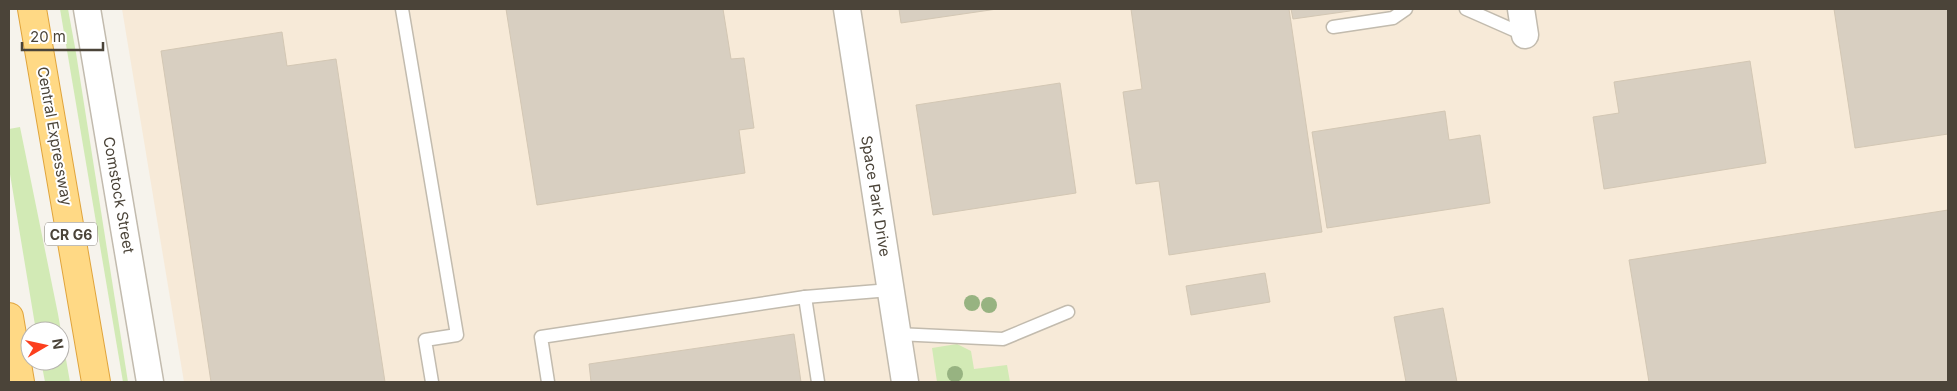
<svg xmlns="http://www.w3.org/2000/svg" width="1957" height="391" font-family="Inter,sans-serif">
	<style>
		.commercial { fill: #f7ead8 }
		.green { fill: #d2eab5 }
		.building { fill: #d8cfc1; stroke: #d3c7b4 }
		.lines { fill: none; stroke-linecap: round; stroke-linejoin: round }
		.service-casing { stroke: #c2bbae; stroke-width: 15 }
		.minor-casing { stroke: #c2bbae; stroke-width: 29 }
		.trunk-casing { stroke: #e0a43c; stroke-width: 30 }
		.service { stroke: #fff; stroke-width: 12 }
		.minor { stroke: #fff; stroke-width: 26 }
		.trunk { stroke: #ffd985; stroke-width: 28 }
		.tree { fill: #97b381 }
		.labels { text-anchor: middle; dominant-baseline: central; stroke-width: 4; stroke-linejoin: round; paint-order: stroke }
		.shield { fill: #fff; stroke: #817c74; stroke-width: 1 }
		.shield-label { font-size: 14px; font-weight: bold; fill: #4b4439 }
		.street-label { font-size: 15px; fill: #4b4439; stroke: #fff }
	</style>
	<rect width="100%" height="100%" fill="#f6f3ec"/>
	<polygon class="commercial" points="122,9 1948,9 1948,382 184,382"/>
	<g class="green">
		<polygon points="60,9 68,9 76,53 128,382 123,382"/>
		<polygon points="20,127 58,314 70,382 45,382 41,361 60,361 60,331 36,331 9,168 9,129"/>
		<polygon points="957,344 971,351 974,369 1007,365 1010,382 937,382 932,348"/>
	</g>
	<g class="building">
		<polygon points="506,9 723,9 731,59 744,58 754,128 739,130 745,173 537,205"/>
		<polygon points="899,9 997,9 901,23"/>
		<polygon points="1131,9 1289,9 1322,232 1169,255 1159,181 1136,184 1123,92 1142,89"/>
		<polygon points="1291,9 1364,9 1293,19"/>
		<polygon points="1834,9 1948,9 1948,134 1855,148"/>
		<polygon points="282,32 287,66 336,59 385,382 211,382 161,51"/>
		<polygon points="1750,61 1766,163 1604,189 1593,117 1619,113 1614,82"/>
		<polygon points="1060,83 1076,193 933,215 916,105"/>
		<polygon points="1445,111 1449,140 1480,135 1490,203 1327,228 1312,132"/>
		<polygon points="1948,210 1948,382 1649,382 1629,260"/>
		<polygon points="1265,273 1270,302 1191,315 1186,286"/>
		<polygon points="1443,308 1457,382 1406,382 1394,317"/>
		<polygon points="794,334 801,382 591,382 589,364"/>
	</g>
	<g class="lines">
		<g class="service-casing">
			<g id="service">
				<polyline points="402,9 457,335 425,340 432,382"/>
				<polyline points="1466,9 1525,35"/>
				<polyline points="1333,27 1393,18 1406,9"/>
				<polyline points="805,297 818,382"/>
				<polyline points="897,334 1003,339 1068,312"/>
				<polyline points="548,382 541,337 805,297 890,290"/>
			</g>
		</g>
		<g class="minor-casing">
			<g id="minor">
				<polyline points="87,9 150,382"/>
				<polyline points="847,9 905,382"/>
				<polyline points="1521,9 1525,35"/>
			</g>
		</g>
		<g class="trunk-casing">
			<g id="trunk">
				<polyline points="32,9 96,382"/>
				<polyline points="9,317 20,382"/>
			</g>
		</g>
		<use href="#service" class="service"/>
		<use href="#minor" class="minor"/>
		<use href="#trunk" class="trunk"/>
	</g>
	<g class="tree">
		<circle cx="972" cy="303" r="8"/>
		<circle cx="989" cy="305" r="8"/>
		<circle cx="955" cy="374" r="8"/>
	</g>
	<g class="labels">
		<rect class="shield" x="45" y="222.5" width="52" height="23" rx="4"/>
		<g class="shield-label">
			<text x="71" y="234">CR G6</text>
		</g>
		<g class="street-label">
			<text transform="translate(55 136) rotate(80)">Central Expressway</text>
			<text transform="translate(119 195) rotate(80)">Comstock Street</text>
			<text transform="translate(876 196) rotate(81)">Space Park Drive</text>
		</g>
	</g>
	<rect width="1957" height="391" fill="none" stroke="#4b4439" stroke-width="20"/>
	<g transform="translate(45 346) rotate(81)"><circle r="24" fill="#ffffff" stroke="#b7b4b0"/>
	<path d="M0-4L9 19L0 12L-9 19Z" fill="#fc3f1d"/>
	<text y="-8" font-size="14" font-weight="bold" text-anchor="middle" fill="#4b4439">N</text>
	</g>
	<path d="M22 42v8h81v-8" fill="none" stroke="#4b4439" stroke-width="2.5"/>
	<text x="30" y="42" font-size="15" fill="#4b4439" stroke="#ffffff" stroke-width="4" paint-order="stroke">20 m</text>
</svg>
